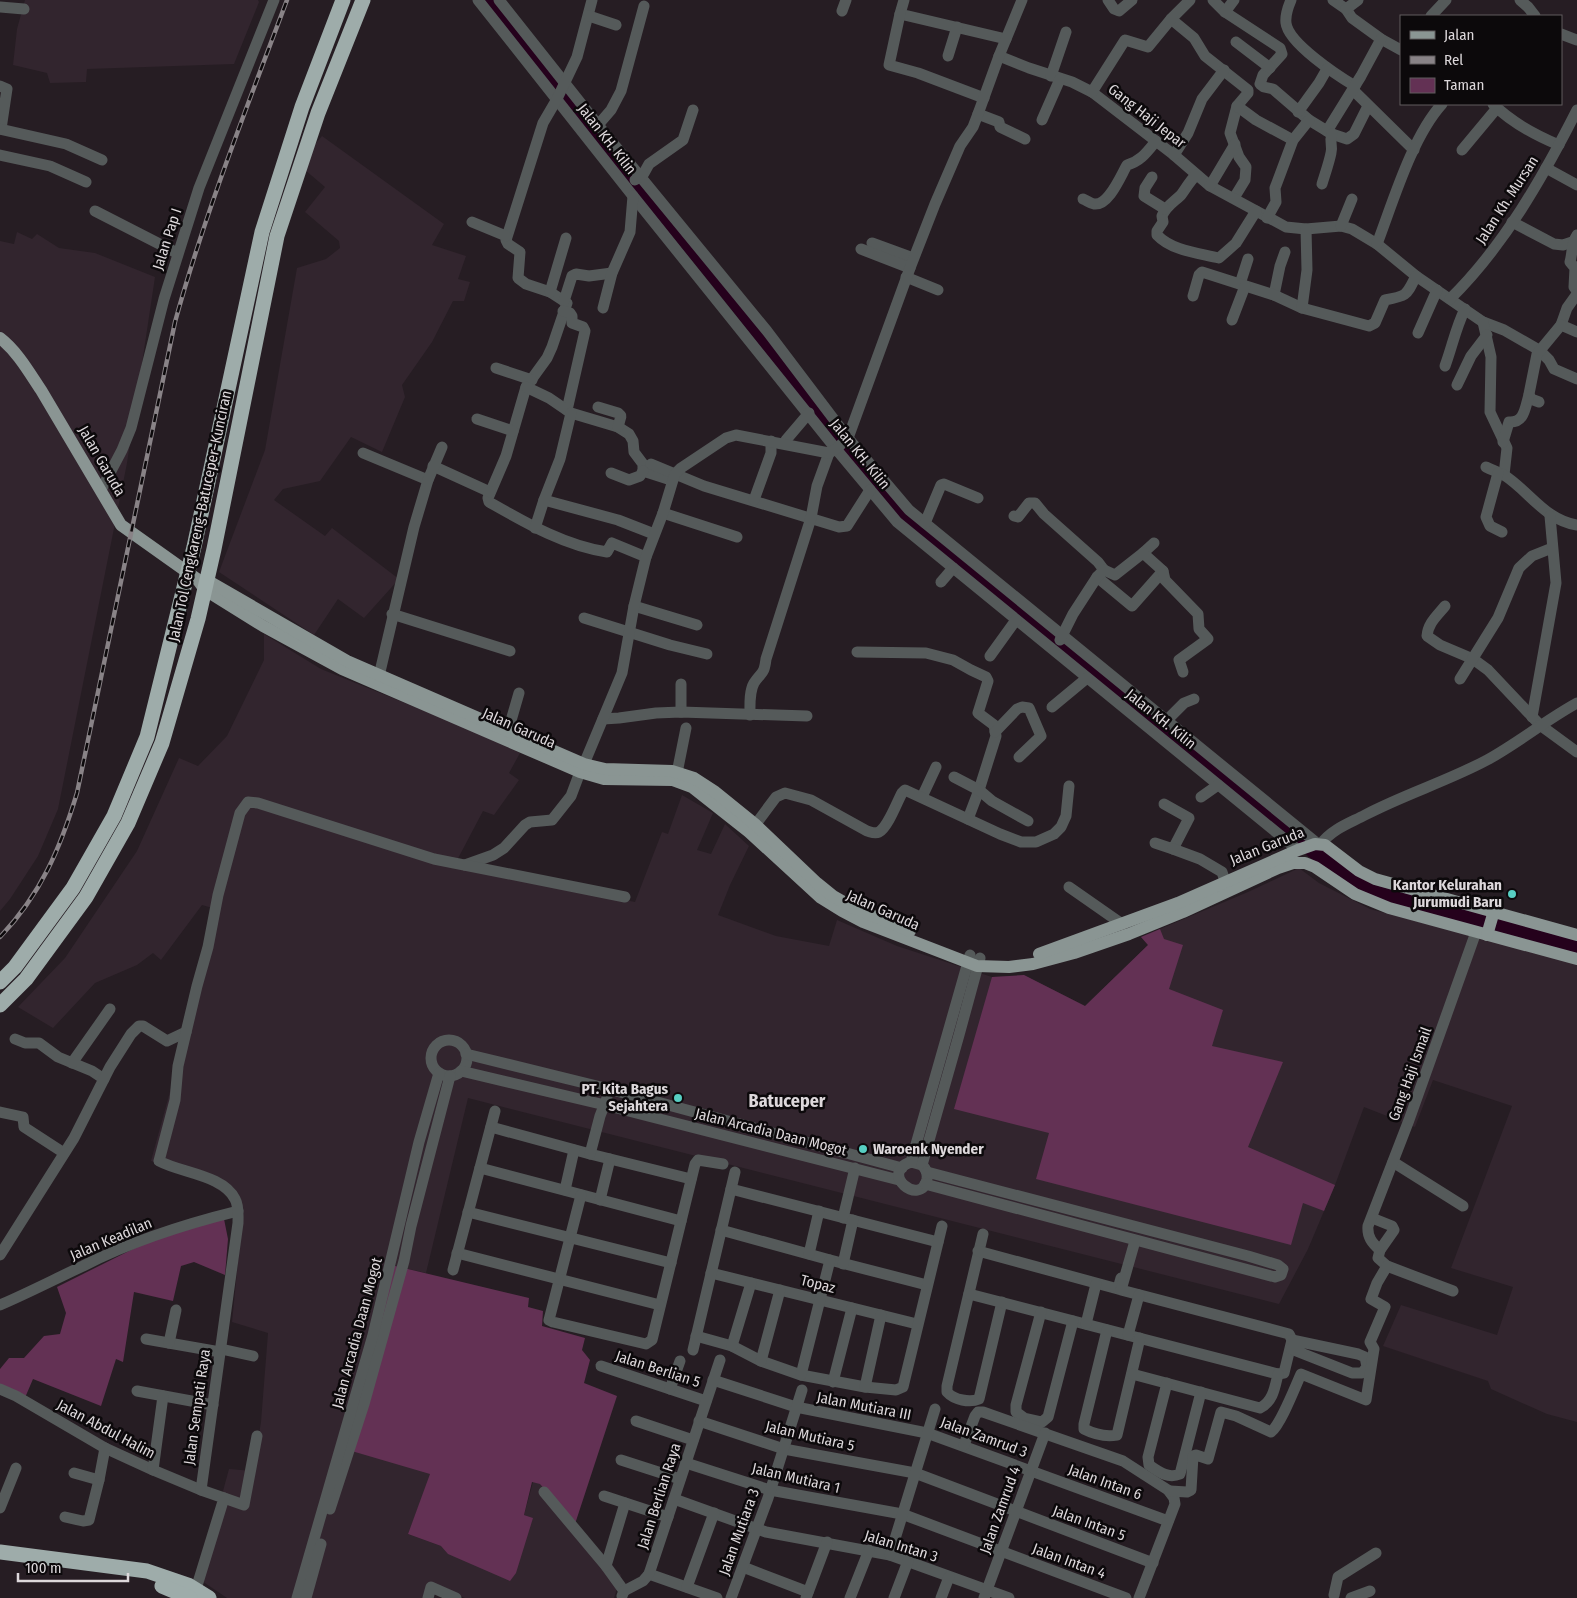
<svg xmlns="http://www.w3.org/2000/svg" width="1577" height="1598" font-family="'Fira Sans Condensed',sans-serif">
	<style>
		.built { fill: #32252e }
		.green { fill: #633154 }
		.lines { fill: none; stroke-linecap: round; stroke-linejoin: round }
		.river { stroke: #25011c; stroke-width: 14 }
		.minor { stroke: #555a5a; stroke-width: 11 }
		.major { stroke: #8a9593; stroke-width: 12 }
		.highway { stroke: #9eacaa; stroke-width: 15 }
		.rail-casing { stroke: #898387; stroke-width: 4.5 }
		.rail { stroke: #0c090b; stroke-width: 2.5; stroke-dasharray: 8; stroke-linecap: butt }
		.poi-dot { fill: #57cec2; stroke: #0c090b; stroke-width: 2 }
		.labels { text-anchor: middle; dominant-baseline: central; stroke-width: 5; stroke-linejoin: round; paint-order: stroke }
		.street-label { font-size: 15px; fill: #ddd8db; stroke: #0c090b }
		.poi-label { font-size: 15px; font-weight: bold; fill: #ddd8db; stroke: #0c090b; text-anchor: end }
		.quarter-label { font-size: 18px; font-weight: bold; fill: #ddd8db; stroke: #0c090b }
	</style>
	<rect width="100%" height="100%" fill="#261d23"/>
	<g class="built">
		<polygon points="25,0 258,0 259,2 234,64 87,69 86,82 50,83 47,73 13,65 17,29"/>
		<polygon points="322,136 444,224 432,245 466,256 458,279 470,282 464,301 453,301 432,342 402,385 405,397 382,452 351,437 320,481 283,489 274,500 325,536 332,528 399,579 364,618 338,599 314,635 219,572 265,450 297,268 326,259 340,248 339,241 305,212 325,187 298,164"/>
		<polygon points="17,232 32,239 37,234 59,248 95,253 155,277 127,463 58,809 38,856 10,899 0,911 0,241 14,244"/>
		<polygon points="264,634 321,669 457,724 520,753 509,773 519,780 494,815 483,811 454,866 635,902 662,832 668,834 682,795 713,813 697,850 711,854 725,824 749,846 730,885 718,915 776,936 829,946 837,920 897,946 992,977 1024,975 1085,1006 1148,945 1141,937 1248,892 1299,868 1319,883 1370,909 1577,964 1577,1422 1547,1414 1491,1389 1488,1381 1383,1346 1401,1305 1497,1335 1513,1287 1451,1268 1512,1106 1433,1080 1415,1127 1364,1107 1335,1185 1308,1249 1279,1304 468,1098 426,1273 387,1264 431,1474 408,1534 441,1546 532,1518 524,1515 533,1482 540,1483 621,1575 614,1598 465,1598 438,1586 424,1598 227,1598 199,1579 229,1469 253,1471 261,1422 268,1333 232,1322 241,1231 235,1201 194,1174 151,1161 193,1008 216,909 202,905 161,960 153,953 137,965 95,983 53,1028 18,1007 65,958 137,851 179,758 198,766 227,736 264,660"/>
	</g>
	<g class="green">
		<polygon points="1160,929 1164,939 1183,945 1169,989 1223,1010 1212,1046 1283,1062 1248,1147 1335,1185 1324,1211 1303,1203 1291,1245 1036,1179 1049,1133 954,1109 992,977 1024,975 1085,1006 1148,945 1141,937"/>
		<polygon points="223,1214 228,1239 225,1275 194,1262 181,1266 173,1301 134,1292 123,1362 116,1359 101,1406 33,1379 24,1400 0,1388 0,1369 9,1358 24,1358 44,1336 60,1334 66,1313 57,1287 185,1223"/>
		<polygon points="387,1264 529,1298 528,1307 543,1311 542,1326 585,1338 582,1350 590,1360 584,1383 617,1396 575,1524 540,1484 532,1482 524,1515 533,1518 516,1573 510,1581 448,1554 441,1546 408,1534 430,1474 338,1447"/>
	</g>
	<g class="lines">
		<polyline class="river" points="489,0 724,289 895,506 1319,856 1348,878 1370,891 1577,946"/>
		<g class="minor">
			<polyline points="478,0 633,196 836,449 897,522 1298,850"/>
			<polyline points="499,0 598,125 767,331 848,438 909,510 1318,844"/>
			<path d="M592 0 577 57 557 99 543 123 506 240 508 244 520 252 518 278 526 284 550 292 567 303 552 347 547 358 526 387 506 456 488 498 489 502C526 523 565 546 607 552L612 543 646 557"/>
			<polyline points="904,0 900,14 1006,39"/>
			<polyline points="1108,0 1114,9 1119,11 1132,0"/>
			<polyline points="1213,0 1225,12"/>
			<polyline points="1234,0 1225,12 1280,48 1282,54 1263,75 1260,84 1264,87 1273,89 1309,120 1332,134 1347,139 1354,134 1368,106"/>
			<path d="M1291 0C1288 7 1285 15 1286 23 1288 43 1338 76 1355 86"/>
			<polyline points="1333,0 1346,9 1352,18 1381,39 1401,50"/>
			<polyline points="1520,0 1528,7 1535,16"/>
			<polyline points="0,7 24,9"/>
			<polyline points="1346,9 1358,0"/>
			<polyline points="842,11 846,0"/>
			<polyline points="900,14 889,65 918,73 984,98"/>
			<polyline points="589,16 616,25"/>
			<polyline points="1431,16 1446,0"/>
			<polyline points="1171,19 1194,38 1205,56 1248,90 1248,93 1237,106 1230,133 1239,157 1246,167 1245,180 1234,198"/>
			<polyline points="1561,34 1577,40"/>
			<polyline points="1236,42 1270,68"/>
			<polyline points="948,56 957,27"/>
			<polyline points="999,56 1029,68 1072,82 1092,92 1174,155 1210,186 1286,227 1306,229 1341,226 1352,229 1377,244 1416,276 1483,322 1504,330 1539,350 1549,360 1554,369 1577,379"/>
			<polyline points="1051,76 1066,32"/>
			<polyline points="0,86 7,89 1,129"/>
			<polyline points="1353,90 1414,150"/>
			<polyline points="1092,92 1125,40 1148,47 1171,19 1190,0"/>
			<path d="M1493 104C1512 123 1535 135 1559 145"/>
			<polyline points="1237,106 1256,120 1293,140"/>
			<polyline points="1298,112 1319,83 1327,69"/>
			<polyline points="978,114 999,122 1000,127 1025,139"/>
			<polyline points="1042,120 1060,79"/>
			<polyline points="598,125 611,110 621,91 644,6"/>
			<polyline points="0,129 66,144 102,160"/>
			<polyline points="1327,131 1361,76 1381,39"/>
			<polyline points="1462,150 1497,108"/>
			<polyline points="0,155 50,166 86,182"/>
			<polyline points="1174,155 1188,133 1202,99 1224,70"/>
			<polyline points="1546,168 1577,185"/>
			<path d="M1196 175C1190 181 1186 188 1181 195 1174 202 1166 206 1162 216L1163 222 1157 231V235C1172 251 1199 253 1219 258L1236 243 1256 211"/>
			<polyline points="1152,177 1145,188 1144,196 1165,209"/>
			<polyline points="635,180 644,173 649,164 683,140 693,110"/>
			<path d="M1322 184C1325 174 1329 163 1331 153 1333 145 1329 143 1332 134"/>
			<polyline points="1210,186 1235,144"/>
			<path d="M1083 199C1086 200 1090 203 1094 204 1109 206 1121 175 1127 165 1141 161 1147 152 1156 141"/>
			<polyline points="95,211 177,253"/>
			<polyline points="1267,218 1276,202 1275,188 1293,140 1309,120"/>
			<polyline points="472,222 506,236"/>
			<polyline points="1512,222 1554,244 1563,245 1572,242"/>
			<polyline points="1341,226 1352,199"/>
			<path d="M1577 235C1571 244 1573 251 1570 262L1575 268 1574 287 1577 291"/>
			<polyline points="872,243 913,258"/>
			<path d="M1377 244C1393 202 1412 137 1442 104"/>
			<polyline points="861,249 910,268"/>
			<polyline points="906,277 938,290"/>
			<polyline points="1240,284 1248,259"/>
			<polyline points="550,292 566,238"/>
			<polyline points="1274,295 1280,266 1285,252"/>
			<path d="M1193 296 1199 275 1202 272 1274 295 1302 308 1369 326 1375 323 1385 300C1407 296 1406 296 1416 276"/>
			<path d="M1450 299C1504 246 1543 177 1577 110"/>
			<polyline points="564,301 572,276 576,274 589,276 612,273"/>
			<polyline points="603,308 612,273 630,232 633,196"/>
			<polyline points="1302,308 1307,270 1306,229"/>
			<polyline points="563,311 570,313 572,316 572,323 583,327 585,331 567,410"/>
			<polyline points="1232,320 1245,286"/>
			<polyline points="1483,322 1491,357 1490,412 1507,448 1504,475"/>
			<polyline points="1561,325 1567,308 1577,294"/>
			<polyline points="1418,333 1437,290"/>
			<path d="M1445 366C1452 347 1456 327 1465 309"/>
			<polyline points="496,368 532,380"/>
			<polyline points="1457,385 1471,356 1487,335"/>
			<polyline points="526,387 549,398 571,413 618,427 629,434 633,441 634,452 643,464 643,471 671,480"/>
			<polyline points="1539,402 1531,399 1529,394 1537,354 1561,325 1577,332"/>
			<polyline points="598,407 618,413 621,416 618,427"/>
			<polyline points="477,419 513,431"/>
			<polyline points="786,440 809,413"/>
			<path d="M1503 442 1509 422C1525 423 1525 407 1529 395"/>
			<polyline points="363,453 428,480"/>
			<polyline points="651,464 704,486 839,527 847,526 870,490"/>
			<polyline points="433,466 490,492"/>
			<path d="M1486 467C1492 470 1499 472 1504 475 1530 492 1545 520 1577 525"/>
			<polyline points="611,473 629,480 640,476 643,471"/>
			<polyline points="1498,473 1486,517 1490,526 1502,532"/>
			<polyline points="101,490 122,450 131,428 164,299 199,188 274,0"/>
			<polyline points="544,500 618,520 654,534"/>
			<polyline points="754,500 771,453 771,441"/>
			<polyline points="663,513 737,537"/>
			<polyline points="1014,516 1018,517 1029,503 1035,503 1044,514 1098,562 1104,570"/>
			<polyline points="925,523 941,485 944,484 978,498"/>
			<polyline points="535,528 544,500 560,459 571,413"/>
			<polyline points="1143,553 1154,543"/>
			<polyline points="1097,577 1132,606 1163,571"/>
			<polyline points="941,582 953,568"/>
			<polyline points="634,606 697,625"/>
			<path d="M1445 606C1437 616 1428 623 1427 636L1440 645 1473 659 1488 670 1540 725 1577 752"/>
			<polyline points="392,614 510,651"/>
			<polyline points="584,618 670,645 707,654"/>
			<polyline points="1060,640 1073,614 1097,577 1104,570 1115,575 1143,553 1163,571 1165,580 1198,614 1199,629 1208,639 1179,660 1183,672"/>
			<polyline points="857,652 926,653 953,660 971,670 986,677 988,681 978,713 994,725 996,736 979,790 968,819"/>
			<polyline points="990,656 1016,620"/>
			<polyline points="379,676 414,527 428,480 442,447"/>
			<polyline points="1460,679 1498,618 1519,568 1532,556 1552,548"/>
			<polyline points="1052,707 1087,678"/>
			<polyline points="681,712 681,684"/>
			<path d="M750 715C750 705 749 692 754 683 762 671 764 675 766 659L811 518 817 486 829 453"/>
			<polyline points="1532,717 1556,583 1550,516"/>
			<polyline points="603,719 619,718 656,713 681,712 807,716"/>
			<polyline points="1166,721 1184,703 1194,699"/>
			<polyline points="508,731 519,693"/>
			<polyline points="995,732 1017,709 1022,707 1029,708 1041,736 1019,757"/>
			<polyline points="584,764 622,673 634,606 646,557 663,513 673,480 675,474 681,468 726,438 736,435 829,453 836,449 848,438 910,268 935,204 960,146 973,127 978,114 999,56 1022,0"/>
			<polyline points="677,773 686,728"/>
			<polyline points="954,777 979,790 992,801 1028,821"/>
			<polyline points="922,797 936,767"/>
			<polyline points="1201,797 1218,785"/>
			<path d="M750 832 776 797 785 793 811 800 867 831C871 832 875 834 879 832 888 827 897 802 902 793L905 790 1000 834 1021 842H1036L1054 834 1061 827 1066 816 1069 786"/>
			<polyline points="1155,843 1173,849 1189,818 1164,804"/>
			<path d="M1321 844C1332 829 1350 823 1365 815 1405 794 1448 781 1487 760 1518 743 1546 720 1577 703"/>
			<polyline points="1173,849 1200,859 1222,872 1225,881"/>
			<polyline points="465,865 493,855 504,848 525,825 530,822 552,820 571,796 580,772"/>
			<polyline points="1069,887 1122,924"/>
			<polyline points="15,1039 25,1043 39,1043 58,1057 92,1071 104,1079"/>
			<circle cx="449" cy="1058" r="18"/>
			<polyline points="466,1054 609,1089 902,1168"/>
			<polyline points="72,1063 110,1009"/>
			<polyline points="461,1071 605,1105 899,1180"/>
			<polyline points="0,1112 23,1117 24,1127 64,1153"/>
			<polyline points="491,1127 590,1154 691,1179"/>
			<polyline points="590,1154 600,1116 607,1098"/>
			<path d="M911 1162 922 1165C926 1169 928 1173 927 1179 921 1208 878 1173 911 1162L970 955"/>
			<polyline points="1393,1162 1463,1206"/>
			<polyline points="922,1165 959,1035 980,958"/>
			<polyline points="480,1168 681,1221"/>
			<polyline points="925,1184 1275,1277 1281,1275 1283,1269 1278,1265 1248,1256 927,1172"/>
			<polyline points="731,1189 938,1242"/>
			<polyline points="565,1190 574,1150"/>
			<polyline points="581,1195 549,1320 553,1322 646,1344 652,1340 695,1164 698,1160 723,1164"/>
			<polyline points="600,1200 610,1159"/>
			<polyline points="468,1212 671,1263"/>
			<polyline points="843,1218 855,1168"/>
			<polyline points="1372,1218 1392,1226 1394,1230 1380,1250 1378,1258 1387,1266 1453,1291"/>
			<polyline points="721,1230 830,1260 927,1285"/>
			<path d="M983 1234 947 1386V1392C954 1400 970 1403 979 1399L1002 1302"/>
			<path d="M1380 1250C1372 1243 1367 1237 1368 1226L1409 1120 1476 932"/>
			<polyline points="978,1251 1118,1289 1121,1278"/>
			<polyline points="457,1253 660,1305"/>
			<polyline points="809,1254 819,1211"/>
			<polyline points="0,1255 74,1138 110,1067 131,1034 139,1026 143,1026 167,1041 186,1032"/>
			<polyline points="843,1264 853,1220"/>
			<polyline points="453,1270 495,1111"/>
			<polyline points="711,1273 917,1324"/>
			<polyline points="969,1294 1278,1374 1284,1373 1292,1340 1289,1334 1121,1290 1135,1241"/>
			<path d="M0 1305C28 1293 55 1279 83 1266 132 1241 185 1224 238 1211"/>
			<polyline points="1041,1312 1016,1405 1016,1412 1024,1418 1042,1422 1048,1417 1073,1321"/>
			<polyline points="1086,1324 1096,1284"/>
			<path d="M1107 1330 1084 1424V1429C1094 1434 1106 1437 1117 1435L1140 1338"/>
			<polyline points="1128,1335 1139,1295"/>
			<polyline points="696,1336 732,1346 761,1361 801,1375 865,1387 896,1390 903,1387 942,1226"/>
			<polyline points="146,1339 220,1352"/>
			<polyline points="169,1343 176,1310"/>
			<polyline points="732,1346 751,1283"/>
			<polyline points="221,1349 253,1356"/>
			<polyline points="1291,1349 1352,1373 1362,1373 1367,1367 1365,1357 1358,1354 1292,1340"/>
			<polyline points="693,1350 735,1172"/>
			<polyline points="761,1361 780,1290"/>
			<polyline points="601,1366 706,1401"/>
			<path d="M1132 1374 1260 1408C1273 1402 1275 1387 1278 1374"/>
			<polyline points="801,1375 830,1260"/>
			<polyline points="713,1380 796,1407 927,1433 1168,1521"/>
			<polyline points="833,1382 852,1308"/>
			<path d="M1167 1383 1148 1457 1149 1465C1159 1472 1168 1479 1180 1474L1201 1392"/>
			<polyline points="865,1387 881,1315"/>
			<polyline points="0,1389 16,1396 105,1448 153,1470 201,1490"/>
			<polyline points="670,1389 680,1361"/>
			<polyline points="137,1391 213,1405"/>
			<polyline points="636,1421 693,1440"/>
			<polyline points="699,1421 784,1449 915,1473 1153,1563"/>
			<polyline points="964,1445 975,1416 978,1412 983,1412 1123,1461 1168,1490 1174,1498 1175,1504 1139,1598"/>
			<polyline points="621,1460 680,1479"/>
			<polyline points="686,1463 770,1490 902,1514 1126,1598"/>
			<polyline points="153,1470 163,1396"/>
			<polyline points="74,1473 99,1480"/>
			<path d="M1170 1491 1187 1492 1191 1490 1193 1456 1196 1455 1208 1459 1221 1412 1236 1416 1271 1432C1281 1424 1295 1387 1301 1374L1366 1400 1374 1349 1370 1342 1385 1307 1371 1299 1377 1283 1387 1266"/>
			<polyline points="544,1492 606,1566 624,1591 622,1596"/>
			<polyline points="604,1496 668,1517"/>
			<polyline points="224,1498 244,1505 257,1436"/>
			<polyline points="674,1499 766,1532 890,1555 1009,1598"/>
			<polyline points="0,1508 16,1468"/>
			<polyline points="330,1509 364,1404 404,1261 411,1226 450,1076"/>
			<polyline points="65,1517 83,1521 89,1520 99,1480 105,1448"/>
			<polyline points="890,1555 935,1409"/>
			<polyline points="606,1566 625,1503"/>
			<polyline points="743,1567 808,1592"/>
			<polyline points="649,1574 717,1598"/>
			<polyline points="687,1587 714,1513"/>
			<path d="M196 1589 224 1498 201 1490 238 1223C238 1215 239 1206 235 1199 223 1175 181 1173 159 1161L175 1100 178 1066 197 986 208 947 218 895 240 813 248 802 258 803 434 859 625 897"/>
			<polyline points="624,1591 643,1581 649,1574 720,1360"/>
			<polyline points="1334,1595 1338,1577 1376,1553"/>
			<polyline points="297,1598 373,1335 419,1142 439,1073"/>
			<polyline points="306,1598 321,1544"/>
			<polyline points="428,1598 431,1587 456,1598"/>
			<polyline points="731,1598 768,1498 802,1390"/>
			<polyline points="806,1598 827,1542"/>
			<polyline points="850,1598 869,1550"/>
			<polyline points="894,1598 908,1561"/>
			<polyline points="941,1598 949,1577"/>
			<polyline points="984,1598 1045,1433"/>
			<polyline points="1351,1598 1370,1591"/>
		</g>
		<g class="major">
			<path d="M0 338C17 351 29 372 41 390L121 525 197 579 205 590 263 626 342 669 580 772 604 779 673 780 692 787 749 832 821 898 842 911 863 922 977 966 1009 967 1033 964 1074 953 1129 934 1183 912 1278 868 1293 863H1305L1315 867 1355 894 1389 908 1577 959"/>
			<polyline points="198,580 210,582 347,661 584,764 605,769 672,771 694,778 714,791 756,825 817,883 833,896 854,908 910,931"/>
			<polyline points="1487,935 1494,911"/>
			<polyline points="1039,954 1178,903 1298,850 1315,844 1325,845 1359,871 1375,879 1577,935"/>
		</g>
		<g class="highway">
			<polyline points="0,982 15,967 73,888 114,816 147,737 194,547 262,232 302,107 343,0"/>
			<polyline points="0,1005 26,979 86,897 128,823 162,743 198,619 214,549 277,236 318,113 363,0"/>
			<polyline points="0,1552 147,1571 188,1585 209,1598"/>
			<polyline points="162,1586 190,1598"/>
		</g>
		<g class="rail-casing">
			<path id="rail" d="M0 937C41 894 60 849 77 793L175 322C205 213 247 107 287 0"/>
		</g>
		<use href="#rail" class="rail"/>
	</g>
	<g class="poi-dot">
		<circle cx="1512" cy="894" r="5"/>
		<circle cx="678" cy="1098" r="5"/>
		<circle cx="863" cy="1149" r="5"/>
	</g>
	<g class="labels">
		<g class="street-label">
			<text transform="translate(1147 116) rotate(38)">Gang Haji Jepar</text>
			<text transform="translate(607 139) rotate(52)">Jalan KH. Kilin</text>
			<text transform="translate(1507 200) rotate(-57)">Jalan Kh. Mursan</text>
			<text transform="translate(167 239) rotate(-72)">Jalan Pap I</text>
			<text transform="translate(860 454) rotate(51)">Jalan KH. Kilin</text>
			<text transform="translate(102 461) rotate(60)">Jalan Garuda</text>
			<text transform="translate(200 516) rotate(-78)">Jalan Tol Cengkareng–Batuceper–Kunciran</text>
			<text transform="translate(1161 719) rotate(39)">Jalan KH. Kilin</text>
			<text transform="translate(519 728) rotate(24)">Jalan Garuda</text>
			<text transform="translate(1267 846) rotate(-22)">Jalan Garuda</text>
			<text transform="translate(883 910) rotate(24)">Jalan Garuda</text>
			<text transform="translate(1410 1074) rotate(-70)">Gang Haji Ismail</text>
			<text transform="translate(771 1132) rotate(14)">Jalan Arcadia Daan Mogot</text>
			<text transform="translate(111 1239) rotate(-23)">Jalan Keadilan</text>
			<text transform="translate(818 1284) rotate(14)">Topaz</text>
			<text transform="translate(357 1333) rotate(-75)">Jalan Arcadia Daan Mogot</text>
			<text transform="translate(658 1369) rotate(18)">Jalan Berlian 5</text>
			<text transform="translate(864 1406) rotate(11)">Jalan Mutiara III</text>
			<text transform="translate(197 1407) rotate(-82)">Jalan Sempati Raya</text>
			<text transform="translate(106 1429) rotate(28)">Jalan Abdul Halim</text>
			<text transform="translate(810 1436) rotate(13)">Jalan Mutiara 5</text>
			<text transform="translate(984 1437) rotate(20)">Jalan Zamrud 3</text>
			<text transform="translate(796 1478) rotate(13)">Jalan Mutiara 1</text>
			<text transform="translate(1105 1482) rotate(20)">Jalan Intan 6</text>
			<text transform="translate(659 1496) rotate(-72)">Jalan Berlian Raya</text>
			<text transform="translate(1000 1510) rotate(-70)">Jalan Zamrud 4</text>
			<text transform="translate(1089 1523) rotate(20)">Jalan Intan 5</text>
			<text transform="translate(739 1532) rotate(-70)">Jalan Mutiara 3</text>
			<text transform="translate(901 1546) rotate(17)">Jalan Intan 3</text>
			<text transform="translate(1069 1561) rotate(20)">Jalan Intan 4</text>
		</g>
		<g class="poi-label">
			<text x="1502" y="885">Kantor Kelurahan<tspan x="1502" dy="17">Jurumudi Baru</tspan></text>
			<text x="668" y="1089">PT. Kita Bagus<tspan x="668" dy="17">Sejahtera</tspan></text>
			<text x="873" y="1149" text-anchor="start">Waroenk Nyender</text>
		</g>
		<g class="quarter-label">
			<text x="787" y="1101">Batuceper</text>
		</g>
	</g>
	<rect x="1400" y="15" width="162" height="90" fill="#0c090b" stroke="#605c5e"/>
	<rect x="1410" y="31" width="25" height="8" fill="#8a9593" stroke="#605c5e"/>
	<text x="1444" y="40" font-size="15" fill="#ddd8db">Jalan</text>
	<rect x="1410" y="56" width="25" height="8" fill="#898387" stroke="#605c5e"/>
	<text x="1444" y="65" font-size="15" fill="#ddd8db">Rel</text>
	<rect x="1410" y="78" width="25" height="15" fill="#633154" stroke="#605c5e"/>
	<text x="1444" y="90" font-size="15" fill="#ddd8db">Taman</text>
	<path d="M18 1573v8h110v-8" fill="none" stroke="#ddd8db" stroke-width="2.5"/>
	<text x="25" y="1573" font-size="15" fill="#ddd8db" stroke="#0c090b" stroke-width="4" paint-order="stroke">100 m</text>
</svg>
